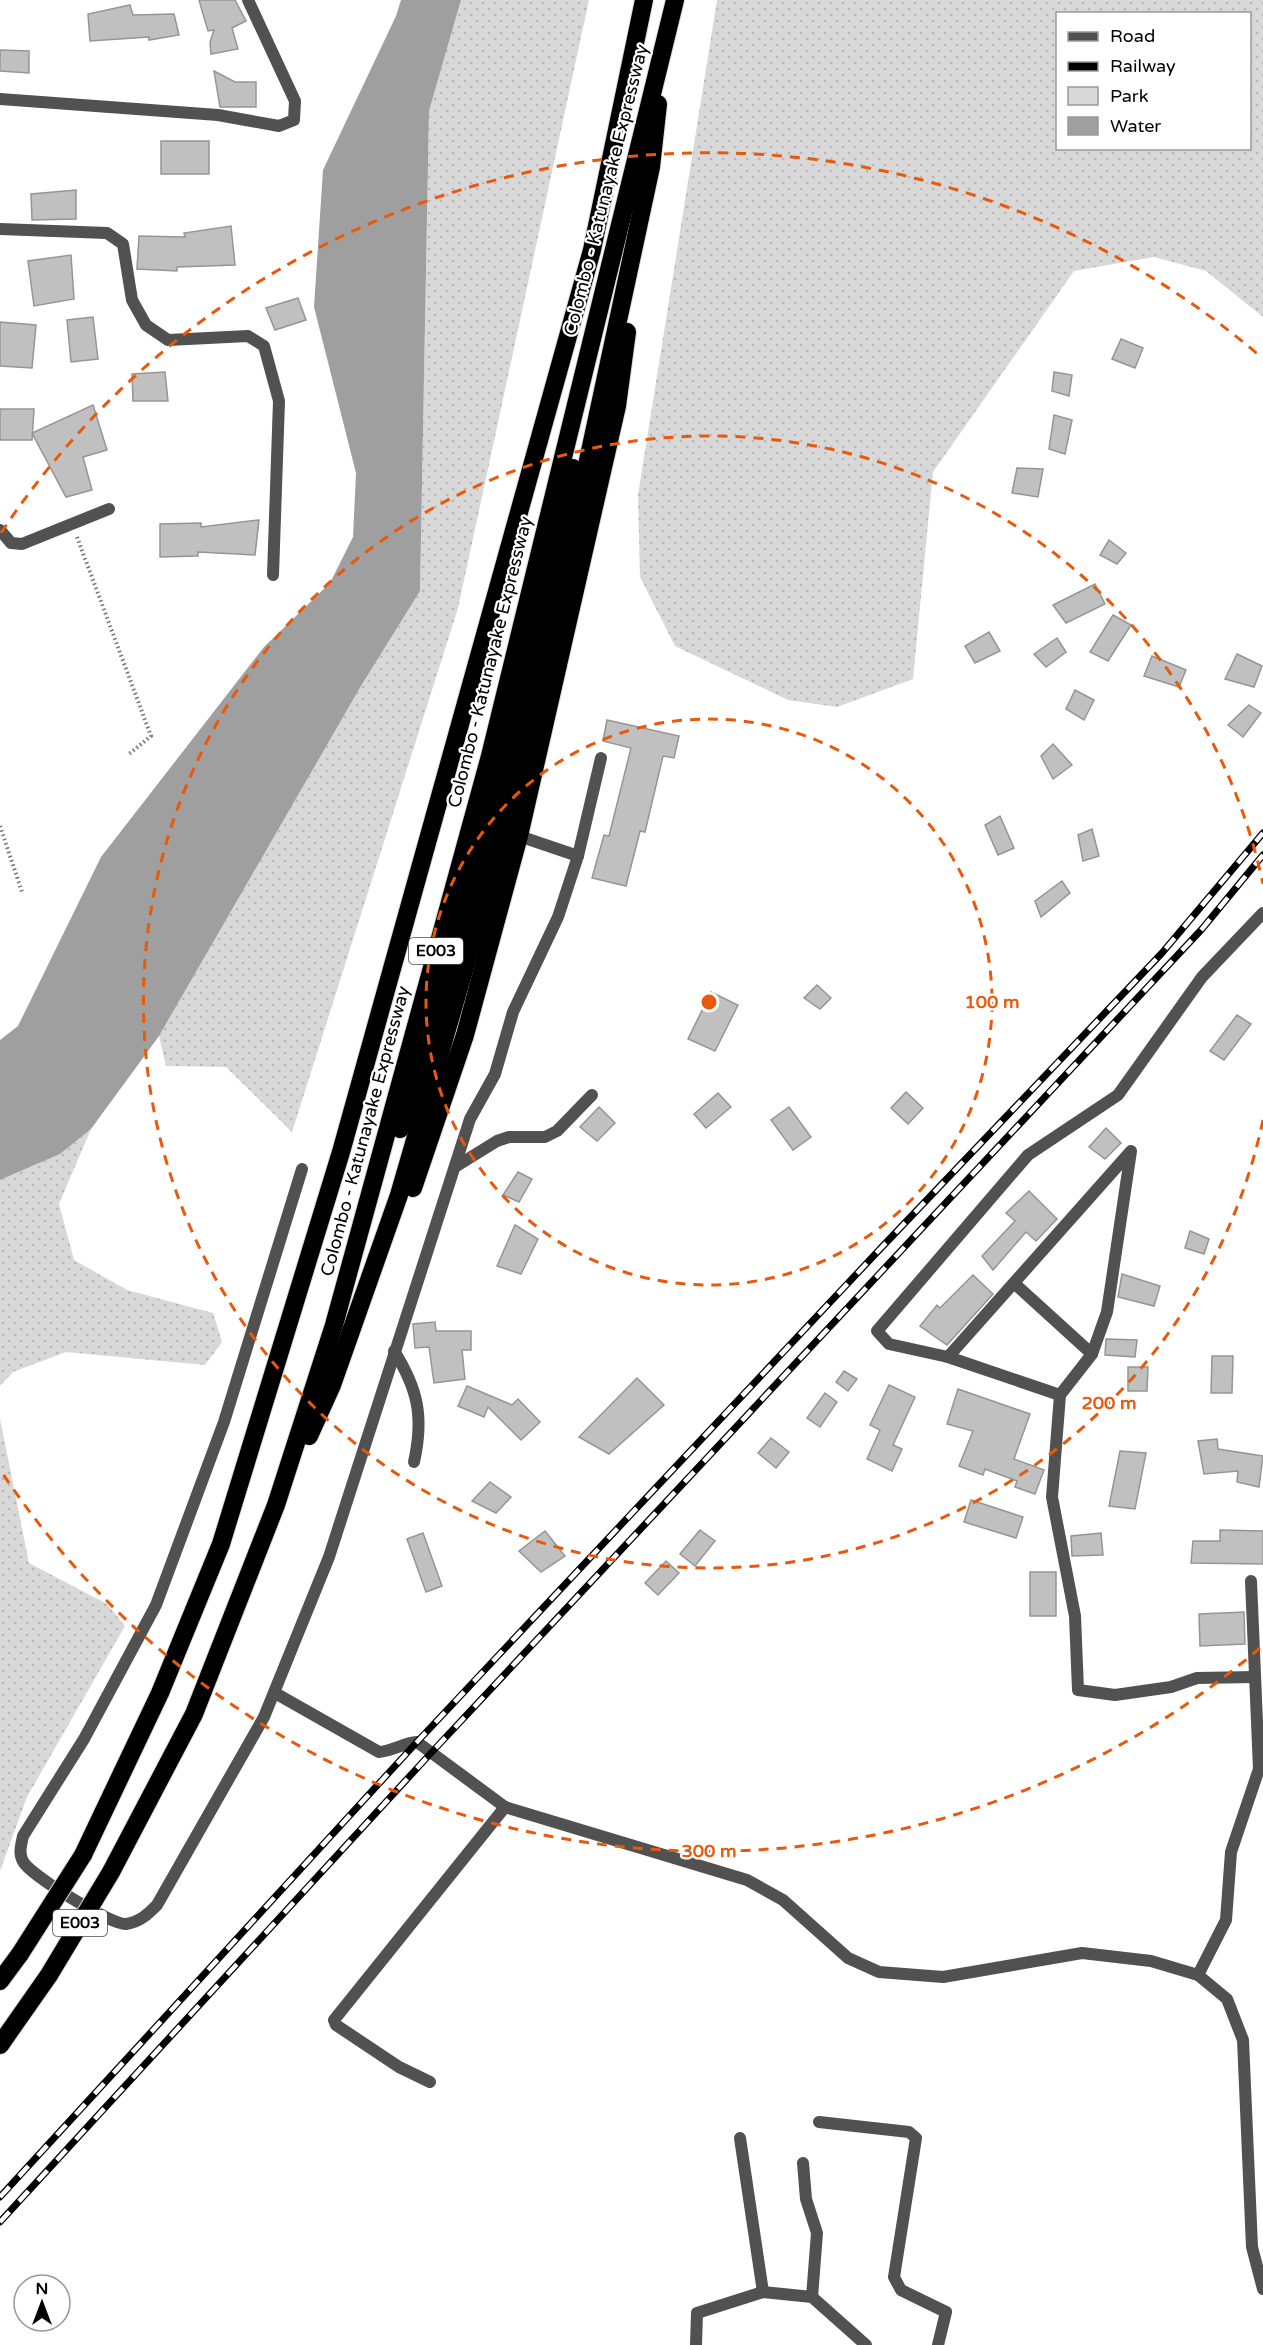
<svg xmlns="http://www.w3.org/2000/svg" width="1263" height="2345" font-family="'Varela Round',sans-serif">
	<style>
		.green { fill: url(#green-dots); fill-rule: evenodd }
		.water { fill: #9f9f9f }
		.building { fill: #c0c0c0; stroke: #959595; stroke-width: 1.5 }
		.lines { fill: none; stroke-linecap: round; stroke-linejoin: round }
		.highway-casing { stroke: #dbdbdb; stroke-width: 20 }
		.path { stroke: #737373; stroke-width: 4; stroke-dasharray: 1.5 3; stroke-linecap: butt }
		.street { stroke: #515151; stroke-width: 12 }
		.highway { stroke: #000; stroke-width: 18 }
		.rail-casing { stroke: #000; stroke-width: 7 }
		.rail { stroke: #fff; stroke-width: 4.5; stroke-dasharray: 14; stroke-linecap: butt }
		.highway-bridge-casing { stroke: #dbdbdb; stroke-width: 20; stroke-linecap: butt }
		.highway-bridge { stroke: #000; stroke-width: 18 }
		.ring { fill: none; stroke: #e8590c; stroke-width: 3; stroke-dasharray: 10 8 }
		.labels { text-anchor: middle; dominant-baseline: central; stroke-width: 4.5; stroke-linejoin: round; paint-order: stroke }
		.shield { fill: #fff; stroke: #4c4c4c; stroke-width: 1.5 }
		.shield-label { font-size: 16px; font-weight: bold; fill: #000 }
		.street-label { font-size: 18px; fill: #000; stroke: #fff }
		.centre { fill: #e8590c; stroke: #fff; stroke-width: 3 }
		.ring-label { font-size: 18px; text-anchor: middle; font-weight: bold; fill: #e8590c; stroke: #fff; stroke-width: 4.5; stroke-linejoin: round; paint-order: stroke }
	</style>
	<defs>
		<pattern id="green-dots" width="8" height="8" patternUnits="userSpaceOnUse" patternTransform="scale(1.5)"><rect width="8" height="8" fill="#d8d8d8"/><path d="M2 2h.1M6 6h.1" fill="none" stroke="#b8b8b8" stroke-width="1.8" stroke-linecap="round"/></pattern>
	</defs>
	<rect width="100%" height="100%" fill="#fff"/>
	<g class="green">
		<polygon points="461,0 589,0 458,608 292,1132 226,1067 166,1066 159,1036 361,686 420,591 429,111"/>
		<path d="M717 0H1263V317L1206 271 1154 257 1074 271 933 472 913 679 837 707 788 700 675 646 640 577 638 495ZM1058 14H1250V148H1058Z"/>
		<polygon points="91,1129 59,1204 74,1260 127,1290 213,1313 222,1342 205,1365 66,1352 13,1372 0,1386 0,1180 60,1154"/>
		<polygon points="0,1419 29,1563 107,1604 125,1626 27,1797 0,1871"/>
	</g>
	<polygon class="water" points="401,0 461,0 429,111 420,591 361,686 159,1036 91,1129 60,1154 0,1180 0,1040 18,1026 101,857 264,647 330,583 353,537 356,473 314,307 323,170 396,16"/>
	<g class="building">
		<polygon points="199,0 235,0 246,21 232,28 238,49 211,54 210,42 214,30 208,31"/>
		<polygon points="130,5 133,15 174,14 179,35 149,40 149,37 90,41 88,14"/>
		<polygon points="0,50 29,51 29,73 0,71"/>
		<polygon points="214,71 235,82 256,82 256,107 220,107"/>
		<rect x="161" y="141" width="48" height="33"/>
		<polygon points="76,190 76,219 32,220 31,194"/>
		<polygon points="231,226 235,265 177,267 177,271 137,269 139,236 185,237 184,233"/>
		<polygon points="71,255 74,299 34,306 28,261"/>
		<polygon points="298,298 306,320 275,330 266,308"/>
		<polygon points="93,317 98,359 71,362 67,320"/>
		<polygon points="0,322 36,325 32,368 0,366"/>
		<polygon points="1121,339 1143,348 1135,368 1112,359"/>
		<polygon points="165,372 168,401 133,401 132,374"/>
		<polygon points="1054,372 1072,375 1069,396 1052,391"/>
		<polygon points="93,405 107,450 83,457 92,490 66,497 32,433"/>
		<polygon points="0,409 34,409 32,440 0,440"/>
		<polygon points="1054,415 1072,420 1065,454 1049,449"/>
		<polygon points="1017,468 1043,469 1038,497 1012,493"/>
		<polygon points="259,520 255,555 198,552 198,556 160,557 160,524 201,523 201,527"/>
		<polygon points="1109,540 1126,553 1117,564 1100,555"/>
		<polygon points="1095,584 1105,604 1066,623 1053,605"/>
		<polygon points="1113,615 1131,625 1108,661 1090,652"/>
		<polygon points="989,632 1000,651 975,663 965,646"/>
		<polygon points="1057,638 1066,652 1046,667 1034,654"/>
		<polygon points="1237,654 1262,666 1254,687 1225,679"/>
		<polygon points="1152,656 1186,670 1179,687 1144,676"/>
		<polygon points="1075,690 1094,700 1084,720 1066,709"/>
		<polygon points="1249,705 1261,713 1243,737 1228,725"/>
		<polygon points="607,720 679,736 674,758 663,756 645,832 640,831 626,886 592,878 604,835 609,836 631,748 603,741"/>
		<polygon points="1053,744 1072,765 1053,779 1041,756"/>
		<polygon points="1000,816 1014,848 998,855 985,825"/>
		<polygon points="1092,829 1099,856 1083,861 1078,835"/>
		<polygon points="1062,881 1070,893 1041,917 1035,901"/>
		<polygon points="817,985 831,998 820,1009 804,998"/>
		<polygon points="711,992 738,1005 715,1051 688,1039"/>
		<polygon points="1237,1015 1251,1024 1224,1060 1210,1051"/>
		<polygon points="906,1092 923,1108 908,1124 891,1108"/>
		<polygon points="718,1093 731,1107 706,1128 694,1114"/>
		<polygon points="599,1107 615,1123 597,1141 580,1127"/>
		<polygon points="789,1107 811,1137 793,1150 771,1120"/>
		<polygon points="1106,1128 1121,1143 1105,1159 1089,1147"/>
		<polygon points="518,1172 532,1179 519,1202 503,1195"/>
		<polygon points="1029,1191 1057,1219 1036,1241 1026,1232 993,1270 982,1256 1015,1221 1006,1213"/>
		<polygon points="515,1225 538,1239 521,1274 497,1266"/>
		<polygon points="1190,1231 1209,1239 1204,1254 1185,1248"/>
		<polygon points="1122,1274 1160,1286 1154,1306 1118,1297"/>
		<polygon points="973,1275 993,1294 947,1345 920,1326 937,1305 940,1308"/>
		<polygon points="435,1322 436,1331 471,1331 471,1350 462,1350 465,1379 434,1383 429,1347 415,1348 413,1324"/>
		<polygon points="1106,1339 1137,1340 1135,1357 1105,1355"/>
		<polygon points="1212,1356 1233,1356 1232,1393 1211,1393"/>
		<polygon points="1128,1367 1148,1367 1147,1391 1128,1391"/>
		<polygon points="844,1371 857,1379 848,1391 836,1382"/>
		<polygon points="637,1378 664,1405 609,1454 579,1437"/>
		<polygon points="889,1385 915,1397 893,1445 902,1449 892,1471 867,1459 880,1430 870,1425"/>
		<polygon points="467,1386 512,1405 518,1399 540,1422 521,1440 488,1407 484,1417 458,1406"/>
		<polygon points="958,1389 1030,1414 1014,1459 1044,1470 1035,1494 1015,1487 1017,1481 985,1469 983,1475 959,1466 973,1431 947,1424"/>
		<polygon points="825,1393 837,1402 820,1427 807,1418"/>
		<polygon points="771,1438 789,1452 776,1468 758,1453"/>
		<polygon points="1217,1439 1218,1449 1263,1456 1259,1487 1237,1482 1238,1471 1204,1474 1198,1441"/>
		<polygon points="1120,1451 1146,1453 1135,1509 1109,1506"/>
		<polygon points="490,1482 511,1497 496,1513 472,1501"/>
		<polygon points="971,1500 1023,1517 1016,1538 964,1522"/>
		<polygon points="700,1530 715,1541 695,1566 680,1554"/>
		<polygon points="1220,1530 1263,1531 1263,1564 1191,1563 1193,1541 1220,1541"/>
		<polygon points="545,1531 565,1556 541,1572 519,1551"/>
		<polygon points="423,1533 442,1586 426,1592 407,1539"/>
		<polygon points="1101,1533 1103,1555 1072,1556 1071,1536"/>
		<polygon points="666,1561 679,1573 658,1595 645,1583"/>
		<rect x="1030" y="1572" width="26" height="44"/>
		<polygon points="1244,1612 1245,1644 1200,1646 1199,1614"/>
	</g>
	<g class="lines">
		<g class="highway-casing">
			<g id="highway">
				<polyline points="400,1129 503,773 573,468"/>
				<polyline points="413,1188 465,1035 519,836 617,406 627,332"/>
				<polyline points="309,1436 332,1385 399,1195 520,777 651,167 658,104"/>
				<polyline points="83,1855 160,1693 221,1544 341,1152 592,250 644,0"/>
				<polyline points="111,1872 194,1714 276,1505 334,1325 490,756 675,0"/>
				<polyline points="0,1981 20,1954"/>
				<polyline points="0,2045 49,1975"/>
			</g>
		</g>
		<g class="path">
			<polyline points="77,537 151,736 129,754"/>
			<polyline points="0,826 22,892"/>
		</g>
		<g class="street">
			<polyline points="0,99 218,115 279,126 294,120 295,101 248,0"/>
			<polyline points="0,229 107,233 123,244 132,300 146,325 168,340 248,336 264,346 279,401 273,575"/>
			<polyline points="0,530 11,543 22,544 109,509"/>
			<polyline points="519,836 578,856"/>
			<polyline points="455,1167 497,1141 509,1137 545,1137 557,1131 592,1095"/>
			<path d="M302 1169 224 1422 156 1605 84 1739 23 1836C21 1846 18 1854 24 1863 34 1877 111 1925 126 1924 140 1922 148 1914 157 1905L264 1717 329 1557 470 1119 495 1074 513 1012 558 917 578 856 601 758"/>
			<polyline points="1015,1284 1092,1354"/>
			<path d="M394 1351C418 1389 424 1417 414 1462"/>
			<polyline points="948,1357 1131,1151 1107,1312 1092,1354 1060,1395 1052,1497 1075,1616 1078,1690 1115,1695 1171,1687 1197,1678 1255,1677"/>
			<polyline points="1060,1395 948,1357 889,1344 877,1331 1028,1155 1118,1095 1202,977 1263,913"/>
			<path d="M275 1693 379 1752C393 1751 403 1743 417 1742L505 1807 747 1880 783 1900 848 1958 879 1972 943 1977 1082 1953 1151 1961 1198 1975 1227 1999 1243 2040 1252 2247 1263 2289"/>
			<polyline points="1198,1975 1226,1920 1231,1852 1259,1769 1251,1581"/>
			<polyline points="430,2082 399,2067 336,2025 334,2020 505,1807"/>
			<polyline points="819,2122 909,2132 916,2138 894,2277 901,2290 946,2312 938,2345"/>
			<polyline points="740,2138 763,2292"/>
			<polyline points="803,2163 806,2199 817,2233 812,2297"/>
			<polyline points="696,2345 697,2313 763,2292 812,2297 866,2345"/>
		</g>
		<use href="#highway" class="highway"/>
		<g class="rail-casing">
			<g id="rail">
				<polyline points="0,2197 417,1742 881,1248 1162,953 1263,833"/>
				<polyline points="0,2222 431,1753 1202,929 1263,855"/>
			</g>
		</g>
		<use href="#rail" class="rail"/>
		<g class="highway-bridge-casing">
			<g id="highway-bridge">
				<polyline points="20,1954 83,1855"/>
				<polyline points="49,1975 111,1872"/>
			</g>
		</g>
		<use href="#highway-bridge" class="highway-bridge"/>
	</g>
	<g class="ring">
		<circle cx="709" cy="1002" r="283"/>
		<path d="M1263 1120A566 566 0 1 1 1263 884"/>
		<path d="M1260 1648A849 849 0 0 1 1 1471M1 533A849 849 0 0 1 1260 356"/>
	</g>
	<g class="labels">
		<g class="shield">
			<rect x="409" y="938" width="54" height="26" rx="4.5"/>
			<rect x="53" y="1910" width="54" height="26" rx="4.5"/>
		</g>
		<g class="shield-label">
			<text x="436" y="951">E003</text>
			<text x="80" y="1923">E003</text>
		</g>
		<g class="street-label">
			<text transform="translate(606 190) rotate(-76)">Colombo - Katunayake Expressway</text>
			<text transform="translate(490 662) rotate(-76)">Colombo - Katunayake Expressway</text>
			<text transform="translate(365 1131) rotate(-75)">Colombo - Katunayake Expressway</text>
		</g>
	</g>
	<circle cx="709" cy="1002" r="9" class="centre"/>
	<g class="ring-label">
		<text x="992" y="1008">100 m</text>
		<text x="1109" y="1409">200 m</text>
		<text x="709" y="1857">300 m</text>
	</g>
	<rect x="1056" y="12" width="195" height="138" fill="#ffffff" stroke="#999999" stroke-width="1.5"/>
	<rect x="1068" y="32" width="30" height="9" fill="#515151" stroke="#999999" stroke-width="1.5"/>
	<text x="1110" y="42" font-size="18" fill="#000000">Road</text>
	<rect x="1068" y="62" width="30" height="9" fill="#000000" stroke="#999999" stroke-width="1.5"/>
	<text x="1110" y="72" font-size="18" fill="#000000">Railway</text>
	<rect x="1068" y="87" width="30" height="18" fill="#d8d8d8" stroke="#999999" stroke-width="1.5"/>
	<text x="1110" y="102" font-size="18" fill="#000000">Park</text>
	<rect x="1068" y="117" width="30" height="18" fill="#9f9f9f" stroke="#999999" stroke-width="1.5"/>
	<text x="1110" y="132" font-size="18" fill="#000000">Water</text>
	<g transform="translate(42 2303)"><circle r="28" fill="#ffffff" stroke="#999999" stroke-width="1.5"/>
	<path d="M0-4.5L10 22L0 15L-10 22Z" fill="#000000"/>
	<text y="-9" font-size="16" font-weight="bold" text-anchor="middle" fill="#000000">N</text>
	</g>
</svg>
